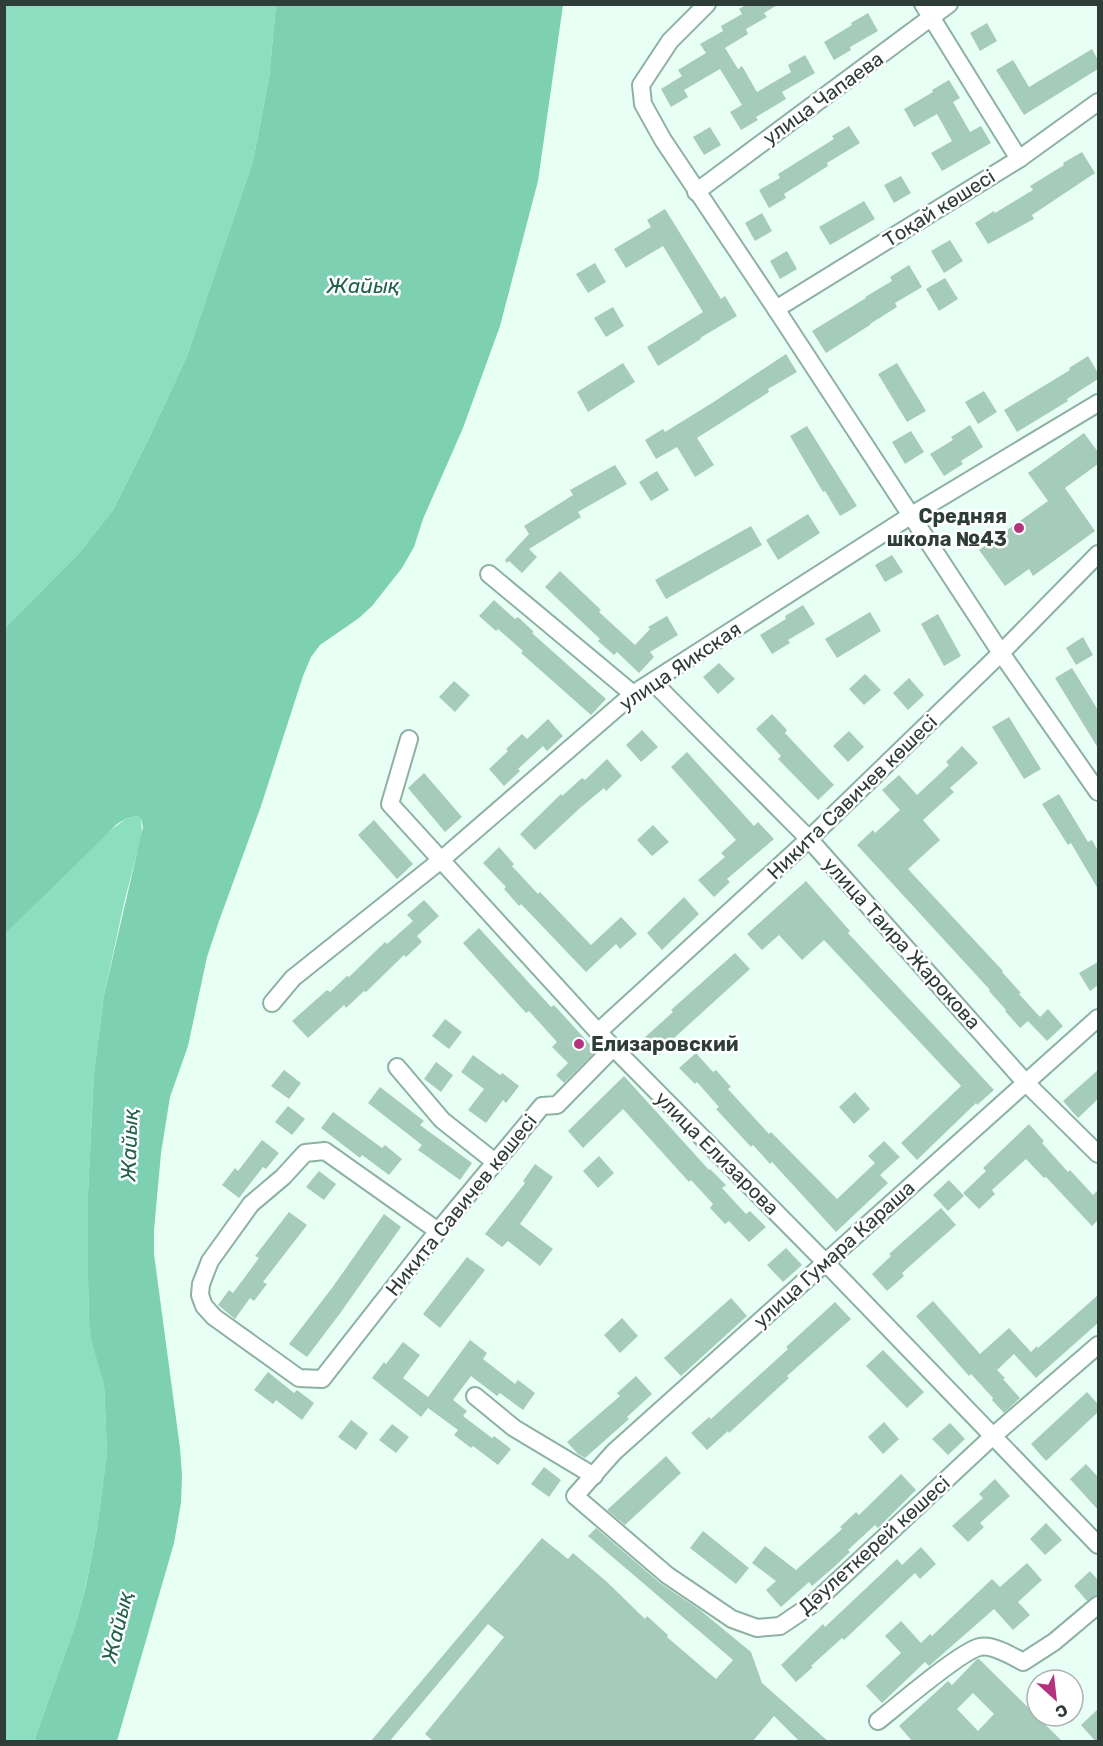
<svg xmlns="http://www.w3.org/2000/svg" width="1103" height="1746" font-family="Rubik,sans-serif">
	<style>
		.forest { fill: #8bdebf }
		.water { fill: #7dd0b1 }
		.building { fill: #a5cbbb; fill-rule: evenodd }
		.lines { fill: none; stroke-linecap: round; stroke-linejoin: round }
		.minor-casing { stroke: #8db1a2; stroke-width: 20 }
		.minor { stroke: #fff; stroke-width: 16 }
		.poi-dot { fill: #b3337f; stroke: #fff; stroke-width: 2 }
		.labels { text-anchor: middle; dominant-baseline: central; stroke-width: 5; stroke-linejoin: round; paint-order: stroke }
		.street-label { font-size: 20px; fill: #2e3d37; stroke: #fff }
		.poi-label { font-size: 20px; font-weight: bold; fill: #2e3d37; stroke: #fff; text-anchor: end }
		.water-label { font-size: 21px; font-style: italic; fill: #21614d; stroke: #fff }
	</style>
	<rect width="100%" height="100%" fill="#e8fff5"/>
	<g class="forest">
		<polygon points="5,5 276,5 269,78 253,161 187,356 150,436 113,510 80,552 5,628"/>
		<polygon points="137,816 141,819 142,834 125,899 104,995 94,1073 88,1193 88,1277 89,1321 104,1384 107,1453 97,1528 86,1584 75,1626 34,1741 5,1742 5,934 103,836 127,818"/>
	</g>
	<polygon class="water" points="276,5 563,5 538,181 500,326 463,428 423,519 414,547 402,568 372,606 359,618 320,645 311,657 303,676 261,806 219,921 207,957 188,1046 170,1097 161,1153 154,1230 154,1254 180,1448 182,1476 181,1503 174,1543 117,1741 34,1741 75,1626 86,1585 97,1528 107,1453 104,1384 92,1342 89,1321 88,1277 88,1193 94,1073 104,995 143,827 141,819 137,816 127,818 117,824 5,934 5,628 80,552 113,510 150,436 187,356 253,161 269,78"/>
	<g class="building">
		<polygon points="747,4 779,4 764,13 767,17 746,29 748,34 725,48 738,69 742,66 757,92 791,72 788,65 805,55 815,73 782,92 786,99 756,117 758,120 741,130 730,112 742,105 720,69 684,90 688,97 671,107 661,89 682,76 678,70 706,53 700,44 723,31 721,26 742,14 739,9"/>
		<polygon points="868,13 878,31 850,47 851,50 834,60 824,42 852,25 851,23"/>
		<polygon points="987,23 997,41 980,51 970,33"/>
		<polygon points="1092,49 1098,60 1098,69 1024,115 996,70 1013,60 1029,87"/>
		<polygon points="949,80 960,98 953,102 970,132 981,126 991,143 942,171 931,153 952,141 937,114 914,127 904,109 933,92 932,90"/>
		<polygon points="849,126 860,143 827,163 828,166 784,194 786,198 769,208 759,190 780,178 778,174 834,139 832,136"/>
		<polygon points="710,127 721,145 704,155 693,137"/>
		<polygon points="1082,152 1095,173 1032,215 1034,219 988,244 975,223 994,211 995,213 1033,190 1030,186 1064,165 1063,163"/>
		<polygon points="901,176 911,193 894,203 884,185"/>
		<polygon points="864,201 875,219 830,245 819,227"/>
		<polygon points="665,209 721,299 725,296 737,316 700,338 701,339 658,366 647,347 703,312 663,246 626,268 614,249 651,227 647,220"/>
		<polygon points="762,213 772,231 755,241 745,223"/>
		<polygon points="950,240 963,261 944,273 931,251"/>
		<polygon points="787,251 797,269 780,279 770,261"/>
		<polygon points="595,263 606,282 588,293 576,274"/>
		<polygon points="909,265 922,287 895,303 897,307 870,324 870,325 826,353 812,331 866,298 865,297 892,281 890,277"/>
		<polygon points="945,278 958,299 939,311 926,289"/>
		<polygon points="613,307 624,326 606,337 594,318"/>
		<polygon points="786,354 797,372 768,389 769,392 697,438 714,465 695,477 677,447 656,459 645,440 663,429 665,432 712,403"/>
		<polygon points="1088,356 1098,373 1098,379 1067,399 1068,401 1017,432 1004,410 1070,370 1069,368"/>
		<polygon points="623,363 635,382 588,412 577,392"/>
		<polygon points="897,363 926,411 907,422 878,374"/>
		<polygon points="984,391 997,412 978,424 965,402"/>
		<polygon points="970,425 983,447 961,461 963,464 944,476 930,454 953,440 951,437"/>
		<polygon points="807,426 857,506 840,516 825,491 823,492 790,436"/>
		<polygon points="911,431 924,452 905,464 892,442"/>
		<polygon points="1084,433 1098,452 1098,464 1065,488 1095,531 1033,576 1029,569 1005,586 979,550 1048,501 1028,473"/>
		<polygon points="615,465 627,484 578,512 581,517 529,549 537,557 522,573 509,561 507,563 505,560 529,534 524,526 573,495 570,490"/>
		<polygon points="657,471 669,490 651,501 639,482"/>
		<polygon points="808,514 820,533 778,560 766,540"/>
		<polygon points="751,526 762,545 666,599 655,580"/>
		<polygon points="892,555 903,572 885,582 875,565"/>
		<polygon points="560,571 601,610 599,612 635,645 650,629 648,627 667,616 678,635 650,652 654,657 639,673 617,652 614,655 598,641 600,639 545,587"/>
		<polygon points="494,600 515,619 518,617 534,632 532,633 606,699 591,715 521,653 523,651 498,629 496,631 479,616"/>
		<polygon points="803,605 815,624 788,640 790,643 772,654 760,635 786,619 785,616"/>
		<polygon points="870,612 881,631 837,658 825,639"/>
		<polygon points="938,614 961,656 944,666 921,624"/>
		<polygon points="1083,637 1093,655 1076,665 1066,648"/>
		<polygon points="719,663 735,679 718,694 703,677"/>
		<polygon points="1072,668 1098,710 1098,748 1055,678"/>
		<polygon points="865,674 881,690 864,705 849,689"/>
		<polygon points="909,678 924,695 908,710 893,693"/>
		<polygon points="454,681 470,695 455,712 439,697"/>
		<polygon points="772,714 787,730 785,733 834,785 818,800 778,759 781,756 756,729"/>
		<polygon points="1009,717 1041,769 1024,779 992,727"/>
		<polygon points="548,719 563,736 547,751 543,746 518,769 520,771 504,786 489,769 508,751 506,749 522,734 527,739"/>
		<polygon points="642,730 658,747 641,762 626,745"/>
		<polygon points="849,731 864,747 848,762 833,746"/>
		<polygon points="962,746 978,763 950,788 954,792 923,820 940,840 908,869 1003,971 1002,972 1021,993 1019,994 1040,1017 1048,1009 1063,1026 1047,1041 1028,1021 1020,1028 1005,1011 1006,1010 989,991 990,990 857,845 873,830 875,833 900,810 882,790 899,775 917,795 949,765 946,762"/>
		<polygon points="687,752 754,826 758,822 774,839 727,879 730,882 714,897 698,880 725,857 721,853 736,840 671,767"/>
		<polygon points="607,759 622,776 606,791 604,788 580,808 535,850 520,834 561,794 562,796 582,778 585,780"/>
		<polygon points="424,773 462,817 445,832 408,788"/>
		<polygon points="1059,794 1088,842 1092,840 1098,851 1098,889 1071,843 1068,845 1042,804"/>
		<polygon points="374,820 413,864 397,879 358,835"/>
		<polygon points="653,825 669,842 652,856 637,840"/>
		<polygon points="499,847 514,864 512,866 538,894 540,892 591,945 621,917 637,934 620,949 616,944 586,972 521,904 519,906 504,889 506,887 483,863"/>
		<polygon points="806,881 850,931 848,933 994,1090 977,1105 976,1103 917,1160 901,1143 961,1086 824,940 802,960 779,935 762,950 747,934"/>
		<polygon points="684,897 699,914 662,950 647,933"/>
		<polygon points="424,900 439,916 417,936 422,942 406,957 404,955 366,992 364,991 346,1008 344,1005 308,1038 292,1021 327,990 330,992 347,976 349,977 385,942 387,944 413,921 407,915"/>
		<polygon points="479,928 551,1007 554,1005 596,1051 564,1083 556,1075 568,1063 552,1047 557,1042 529,1011 526,1013 463,943"/>
		<polygon points="735,953 750,969 673,1039 675,1041 658,1056 643,1039 673,1012 671,1010"/>
		<polygon points="1098,962 1098,985 1090,991 1079,973"/>
		<polygon points="445,1019 462,1032 449,1049 432,1036"/>
		<polygon points="696,1053 713,1072 716,1070 731,1087 728,1089 769,1134 771,1132 837,1199 875,1163 868,1156 884,1141 900,1157 880,1175 888,1183 836,1232 772,1162 770,1164 753,1145 751,1147 716,1109 719,1107 697,1082 695,1084 679,1068"/>
		<polygon points="473,1055 500,1075 502,1073 519,1086 506,1103 503,1100 486,1123 468,1110 484,1089 461,1072"/>
		<polygon points="436,1062 453,1075 441,1092 424,1079"/>
		<polygon points="284,1070 301,1083 289,1099 271,1086"/>
		<polygon points="1098,1070 1098,1099 1078,1118 1063,1101"/>
		<polygon points="624,1076 709,1170 710,1169 726,1185 722,1188 746,1214 750,1211 766,1227 749,1242 729,1221 725,1224 710,1208 713,1204 691,1180 689,1182 623,1109 583,1148 568,1131"/>
		<polygon points="380,1087 424,1121 420,1125 472,1163 460,1180 418,1150 422,1145 368,1103"/>
		<polygon points="855,1092 870,1109 854,1124 839,1107"/>
		<polygon points="288,1106 305,1119 292,1135 275,1122"/>
		<polygon points="333,1112 382,1148 385,1145 402,1159 389,1175 362,1155 360,1158 321,1128"/>
		<polygon points="1029,1124 1044,1141 1042,1143 1068,1172 1070,1170 1093,1195 1098,1190 1098,1220 1092,1226 1046,1177 1044,1178 1026,1159 992,1190 995,1194 979,1209 963,1193 986,1171 983,1168"/>
		<polygon points="262,1140 279,1153 266,1169 263,1167 239,1198 222,1185 235,1168 238,1171"/>
		<polygon points="599,1156 614,1173 598,1188 583,1171"/>
		<polygon points="535,1164 553,1177 520,1224 553,1249 540,1266 508,1241 502,1247 485,1234 525,1183 523,1181"/>
		<polygon points="319,1171 336,1184 324,1200 306,1187"/>
		<polygon points="949,1180 964,1196 948,1211 933,1195"/>
		<polygon points="941,1208 956,1225 902,1273 904,1276 887,1291 872,1274 891,1256 889,1254"/>
		<polygon points="289,1212 307,1225 263,1282 267,1284 254,1301 250,1298 235,1319 218,1305 229,1290 233,1293 259,1258 255,1256"/>
		<polygon points="384,1214 401,1227 341,1312 307,1357 289,1344 332,1288"/>
		<polygon points="786,1248 802,1265 783,1282 767,1265"/>
		<polygon points="467,1257 485,1270 440,1328 423,1314"/>
		<polygon points="1098,1295 1098,1323 1036,1378 1014,1354 997,1370 1005,1378 1003,1379 1020,1398 1004,1413 992,1400 993,1398 971,1374 969,1376 916,1316 933,1301 980,1354 1009,1328 1031,1352 1037,1346 1038,1348"/>
		<polygon points="731,1298 747,1316 681,1376 664,1358"/>
		<polygon points="835,1302 851,1319 787,1376 789,1378 729,1433 728,1431 707,1450 691,1433 709,1417 711,1419 788,1349 786,1347"/>
		<polygon points="622,1318 638,1336 620,1353 604,1335"/>
		<polygon points="470,1340 487,1353 483,1359 515,1384 518,1380 535,1393 523,1410 500,1393 497,1396 471,1376 453,1400 467,1411 463,1416 492,1438 494,1436 511,1449 498,1465 473,1446 471,1448 454,1435 458,1430 428,1408 421,1417 372,1378 384,1362 386,1364 403,1342 420,1355 403,1378 428,1397"/>
		<polygon points="883,1350 924,1392 907,1408 866,1366"/>
		<polygon points="268,1372 294,1393 297,1390 314,1403 302,1420 276,1400 273,1404 254,1390"/>
		<polygon points="636,1376 652,1394 627,1417 629,1419 585,1458 578,1454 567,1442 620,1396 617,1393"/>
		<polygon points="1087,1392 1098,1404 1098,1412 1046,1461 1031,1444"/>
		<polygon points="351,1420 368,1433 356,1450 338,1437"/>
		<polygon points="884,1422 899,1439 883,1454 868,1437"/>
		<polygon points="950,1423 965,1439 948,1455 932,1439"/>
		<polygon points="392,1424 409,1437 396,1453 379,1440"/>
		<polygon points="666,1456 681,1473 625,1525 607,1510"/>
		<polygon points="1086,1464 1098,1477 1098,1510 1070,1479"/>
		<polygon points="544,1467 561,1480 549,1497 531,1484"/>
		<polygon points="901,1474 916,1490 878,1528 875,1525 848,1550 850,1552 834,1567 812,1586 809,1582 781,1607 766,1590 776,1581 752,1563 765,1546 796,1570 842,1529 840,1527 856,1512 859,1515"/>
		<polygon points="995,1479 1010,1496 980,1523 984,1527 968,1542 952,1526 983,1498 979,1494"/>
		<polygon points="1046,1523 1062,1540 1045,1555 1030,1539"/>
		<polygon points="596,1528 660,1583 700,1610 751,1652 762,1683 829,1742 800,1742 774,1716 752,1742 434,1742 425,1734 504,1637 488,1624 389,1742 370,1742 542,1538 568,1559 573,1553 607,1582 645,1619 647,1616 668,1635 667,1637 716,1679 733,1660 588,1536"/>
		<polygon points="703,1531 749,1568 736,1584 690,1548"/>
		<polygon points="921,1547 936,1564 920,1579 915,1573 844,1640 842,1638 811,1666 813,1667 796,1682 781,1665 823,1624 825,1627 897,1559 902,1565"/>
		<polygon points="1027,1563 1042,1580 1018,1602 1030,1615 1013,1630 994,1609 929,1666 925,1662 882,1703 866,1686 901,1653 885,1636 901,1621 921,1643 930,1634 932,1636 992,1579 1000,1587"/>
		<polygon points="1090,1571 1098,1580 1098,1594 1087,1601 1074,1586"/>
		<path d="M977 1659H979L1063 1742H913L899 1726 948 1681 952 1685ZM973 1693 994 1714 978 1731 957 1709Z"/>
		<polygon points="1098,1709 1098,1742 1096,1742 1081,1725"/>
	</g>
	<g class="lines">
		<g class="minor-casing">
			<g id="minor">
				<polyline points="707,4 670,41 641,85 643,104 663,140 776,309 1001,653 1098,792"/>
				<polyline points="923,4 1019,159"/>
				<polyline points="696,192 949,4"/>
				<polyline points="776,309 1019,159 1098,102"/>
				<polyline points="489,574 633,694"/>
				<polyline points="653,682 809,839 1025,1082 1098,1154"/>
				<polyline points="409,739 390,804 598,1032 825,1262 1098,1545"/>
				<polyline points="272,1003 293,978 441,860 633,694 910,516 1098,403"/>
				<polyline points="1098,1018 614,1452 575,1496 667,1575 732,1619 757,1628 780,1626 814,1603 993,1436 1098,1345"/>
				<polyline points="598,1032 809,839 1001,653 1098,554"/>
				<polyline points="397,1067 442,1120 495,1162"/>
				<polyline points="438,1231 325,1151 305,1153 283,1177 251,1204 210,1261 201,1284 200,1295 204,1306 214,1317 299,1378 322,1379 438,1231 542,1106 557,1105 613,1048"/>
				<polyline points="475,1396 514,1428 594,1476"/>
				<path d="M878 1721C896 1707 962 1650 980 1647 992 1644 1012 1656 1023 1662L1054 1642 1098 1605"/>
			</g>
		</g>
		<use href="#minor" class="minor"/>
	</g>
	<g class="poi-dot">
		<circle cx="1019" cy="528" r="6"/>
		<circle cx="579" cy="1044" r="6"/>
	</g>
	<g class="labels">
		<g class="street-label">
			<text transform="translate(823 98) rotate(-36)">улица Чапаева</text>
			<text transform="translate(939 208) rotate(-32)">Тоқай көшесі</text>
			<text transform="translate(680 666) rotate(-34)">улица Яикская</text>
			<text transform="translate(852 797) rotate(-44)">Никита Савичев көшесі</text>
			<text transform="translate(902 943) rotate(48)">улица Таира Жарокова</text>
			<text transform="translate(717 1153) rotate(45)">улица Елизарова</text>
			<text transform="translate(461 1205) rotate(-51)">Никита Савичев көшесі</text>
			<text transform="translate(834 1254) rotate(-42)">улица Гумара Караша</text>
			<text transform="translate(874 1545) rotate(-42)">Дәулеткерей көшесі</text>
		</g>
		<g class="poi-label">
			<text x="1007" y="516">Средняя<tspan x="1007" dy="23">школа №43</tspan></text>
			<text x="591" y="1044" text-anchor="start">Елизаровский</text>
		</g>
		<g class="water-label">
			<text x="363" y="285">Жайық</text>
			<text transform="translate(129 1145) rotate(-88)">Жайық</text>
			<text transform="translate(117 1627) rotate(-76)">Жайық</text>
		</g>
	</g>
	<rect width="1103" height="1746" fill="none" stroke="#2e3d37" stroke-width="12"/>
	<g transform="translate(1055 1698) rotate(153)"><circle r="28" fill="#ffffff" stroke="#abb1af" stroke-width="1.5"/>
	<path d="M0-4.5L10 22L0 15L-10 22Z" fill="#b3337f"/>
	<text y="-9" font-size="16" font-weight="bold" text-anchor="middle" fill="#2e3d37">С</text>
	</g>
</svg>
